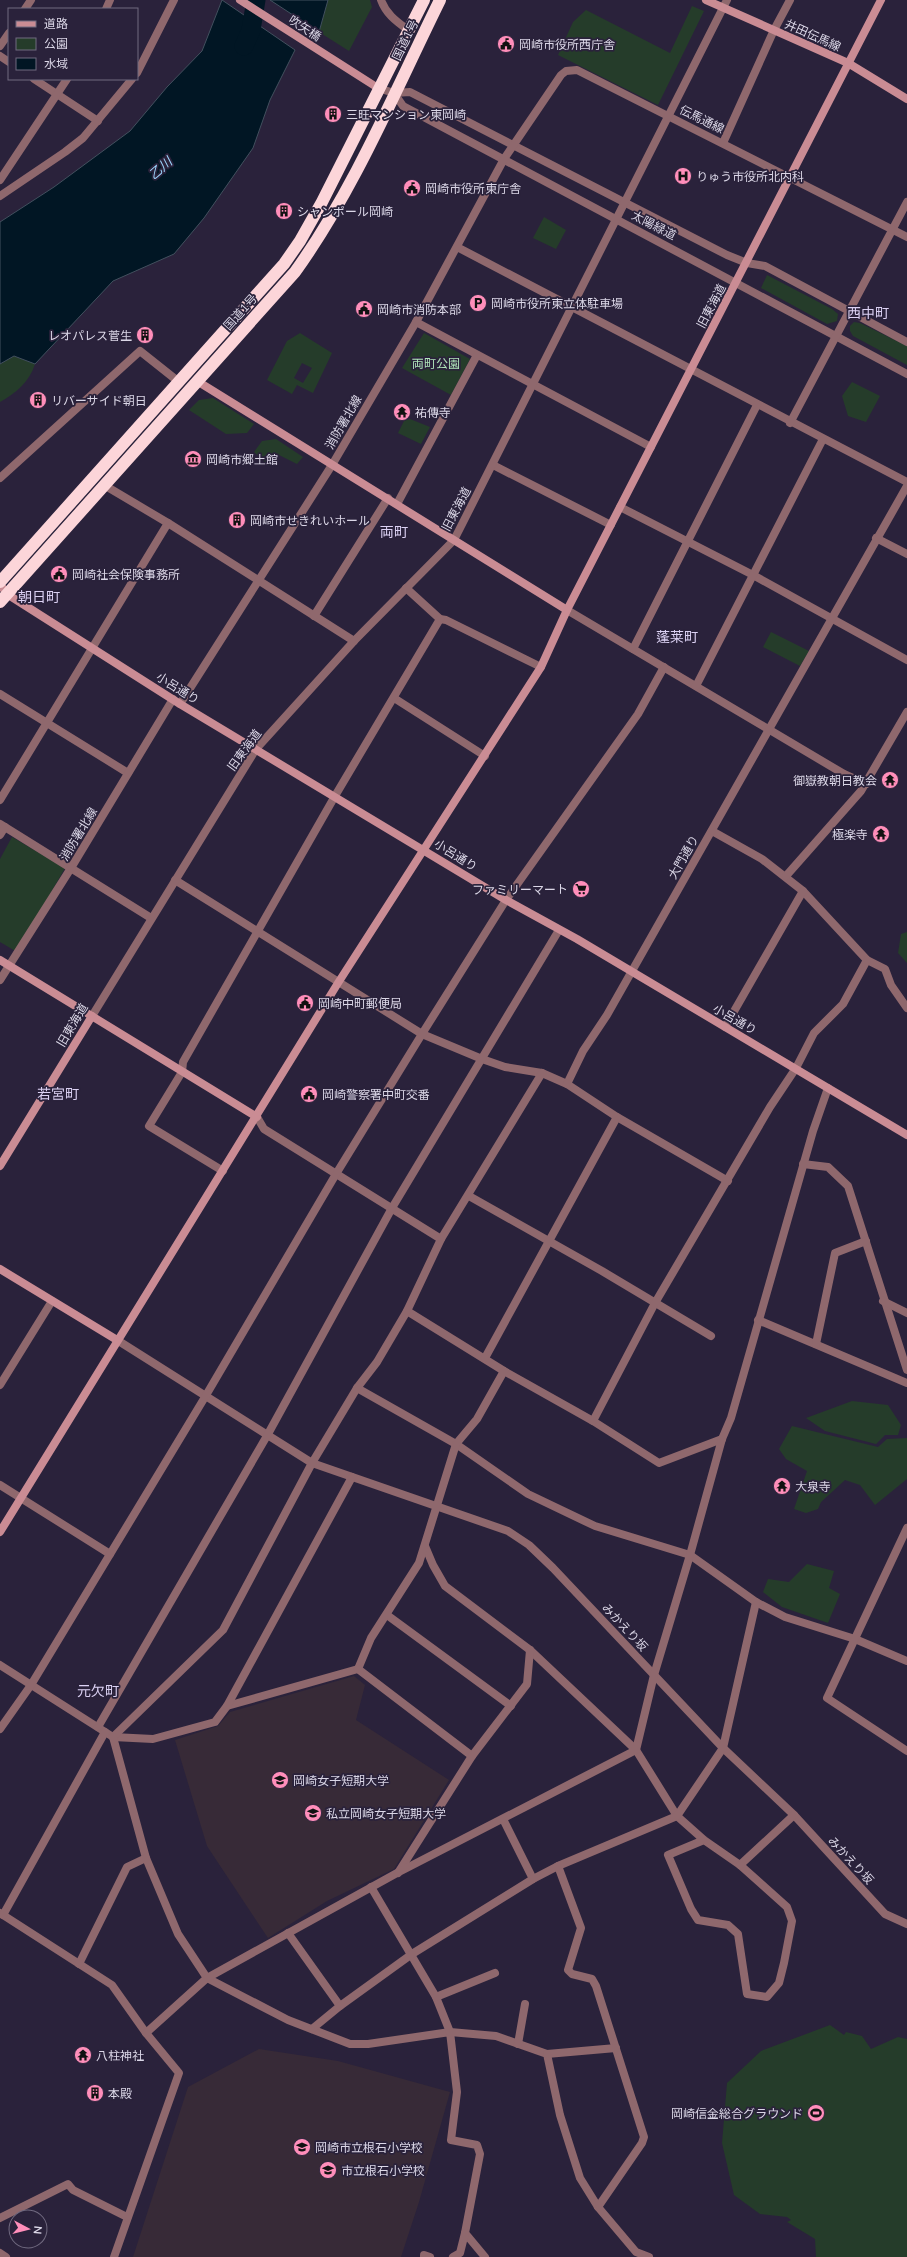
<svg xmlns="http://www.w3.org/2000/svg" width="907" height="2257" font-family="Mulish,'Noto Sans JP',sans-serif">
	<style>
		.education { fill: #372a37 }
		.green { fill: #253c2a; fill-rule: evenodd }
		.water { fill: #011624; stroke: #42505e }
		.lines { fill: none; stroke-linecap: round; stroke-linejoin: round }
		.river { stroke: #011624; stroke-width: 19 }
		.street { stroke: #8f686d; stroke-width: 8 }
		.secondary { stroke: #ca8c94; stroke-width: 8 }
		.highway { stroke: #fcd5d9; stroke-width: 12 }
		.labels { text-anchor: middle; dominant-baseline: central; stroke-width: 3.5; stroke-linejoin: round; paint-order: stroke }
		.street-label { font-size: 12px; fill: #dbd7e7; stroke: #2a223b }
		.poi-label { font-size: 12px; fill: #dbd7e7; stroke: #2a223b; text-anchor: start }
		.park-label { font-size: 12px; fill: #b0e5ba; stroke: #2a223b }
		.water-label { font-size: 13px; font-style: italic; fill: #9ed7ff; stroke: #2a223b }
		.quarter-label { font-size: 14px; fill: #dbd1f3; stroke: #2a223b }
	</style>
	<rect width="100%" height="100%" fill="#2a223b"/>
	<g class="education">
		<polygon points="354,1676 365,1685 356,1720 449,1780 394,1869 327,1901 268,1938 207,1846 175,1740 218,1726 230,1712"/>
		<polygon points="259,2049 338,2061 450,2092 419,2202 401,2257 133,2257 188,2087"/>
	</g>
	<g class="green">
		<polygon points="328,0 370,0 372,7 349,51 319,32"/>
		<polygon points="692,6 704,11 658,105 558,55 573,22 586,10 670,53"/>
		<polygon points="544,217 566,230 556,249 533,238"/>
		<polygon points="767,275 832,309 838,314 837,321 827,324 761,288"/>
		<polygon points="854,322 860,323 907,346 907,365 853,336 850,331 850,326"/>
		<path d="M300 333 332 353 313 393 297 385 292 394 267 380 287 341ZM302 363 312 368 303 383 294 378Z"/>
		<polygon points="424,333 470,359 451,395 402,368"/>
		<path d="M14 356 35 364C30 381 15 394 0 402V364Z"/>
		<polygon points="852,382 880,396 866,422 848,416 842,396"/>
		<polygon points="213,398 254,424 247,433 226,434 189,410 199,400"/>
		<polygon points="410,419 430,427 421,444 398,433 404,421"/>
		<polygon points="276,439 303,457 297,464 279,455 269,466 254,452 262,441"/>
		<polygon points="771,632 809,651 800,666 763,647"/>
		<polygon points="12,837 65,868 17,952 0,942 0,859"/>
		<polygon points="907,932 907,963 898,953 901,934"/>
		<polygon points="852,1401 888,1405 901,1425 898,1435 885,1435 876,1444 825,1431 806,1418"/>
		<polygon points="792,1426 878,1447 887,1439 907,1438 907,1479 875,1505 860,1485 845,1480 821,1502 818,1509 806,1513 794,1509 807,1471 786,1459 779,1449"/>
		<polygon points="807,1564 834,1571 829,1588 840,1594 828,1623 782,1607 763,1592 768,1579 789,1582"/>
		<polygon points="830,2025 844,2035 846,2032 862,2036 871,2049 898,2037 907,2039 907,2257 816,2257 815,2239 787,2222 791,2220 787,2217 760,2214 734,2195 722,2143 727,2083 761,2051"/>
	</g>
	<g class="water">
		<polygon points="222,0 295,50 270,100 253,148 204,218 174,254 113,281 35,364 14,356 0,364 0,222 54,187 130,131 167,87 202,51"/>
		<polygon points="270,0 328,0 319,32"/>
	</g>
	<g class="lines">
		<polyline class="river" points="244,46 251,30 256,0"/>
		<g class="street">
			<path d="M381 0C386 14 396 21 408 30"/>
			<polyline points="25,9 31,0"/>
			<polyline points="106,9 110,0"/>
			<polyline points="0,46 9,33"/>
			<polyline points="0,56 9,62"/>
			<polyline points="137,73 174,0"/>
			<polyline points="34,79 98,121"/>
			<polyline points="378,88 394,93 410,92 727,255 747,263 765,266 907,342"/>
			<polyline points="394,93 403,106 907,374"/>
			<polyline points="723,143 774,30 790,0"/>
			<polyline points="0,180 67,79"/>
			<polyline points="0,196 65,152 83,138 132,79"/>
			<polyline points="457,247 907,482"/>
			<polyline points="416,322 651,447"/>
			<polyline points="790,423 907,202"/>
			<polyline points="493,465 611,525"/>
			<polyline points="0,478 140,351 179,382"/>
			<polyline points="104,485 168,523 354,641"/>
			<polyline points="397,504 477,355"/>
			<polyline points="620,507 753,575 907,660"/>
			<polyline points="876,538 907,554"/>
			<polyline points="406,588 440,619 446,620 541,667"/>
			<polyline points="567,610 844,774 866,784"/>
			<polyline points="314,616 388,498"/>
			<polyline points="633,649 757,405"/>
			<polyline points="696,686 823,439"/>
			<polyline points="0,694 128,773"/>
			<polyline points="394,698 485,756"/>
			<polyline points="180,704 332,465 416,322 504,159 561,75 566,71 577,70 907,237"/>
			<polyline points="0,800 168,523"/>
			<polyline points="0,824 151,918"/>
			<polyline points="712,831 762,859 803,891 867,960 885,969 891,985 907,1008"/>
			<polyline points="0,835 5,827"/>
			<polyline points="786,876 861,791 907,712"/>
			<polyline points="175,880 422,1034 482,1059 505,1067 542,1073 567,1084 583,1051 607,1015 907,486"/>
			<polyline points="0,980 71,868 173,699"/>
			<polyline points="92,1016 256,749 354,641 454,540 727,0"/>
			<polyline points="725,1027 803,891"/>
			<polyline points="567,1084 617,1117 728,1181"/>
			<polyline points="257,1117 264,1129 441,1239"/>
			<polyline points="803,1164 828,1167 848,1186 907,1370"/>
			<polyline points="223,1171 149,1126 182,1072 183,1062 335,796 440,619"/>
			<polyline points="469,1196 602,1271 711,1336"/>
			<polyline points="883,1301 907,1313"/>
			<polyline points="407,1311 504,1371 593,1421 659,1463 722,1439"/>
			<polyline points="758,1320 907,1383"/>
			<polyline points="117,1340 312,1463 508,1531 529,1545 553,1568 723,1748 794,1815 885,1914 907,1924"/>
			<polyline points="816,1344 835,1253 866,1241"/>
			<polyline points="485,1358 617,1117"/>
			<polyline points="0,1385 52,1301"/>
			<polyline points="357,1388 456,1444 528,1494 595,1526 690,1555 756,1602 785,1617 855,1639 907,1661"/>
			<polyline points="593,1421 655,1303 770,1107 796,1068 814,1033 843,1004 867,960"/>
			<polyline points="0,1485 110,1554"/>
			<polyline points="907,1528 827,1698 907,1751"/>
			<polyline points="425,1546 433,1565 445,1586 530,1650 636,1750 677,1816 704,1840 740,1865 787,1907 792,1921 784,1963 779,1983 767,1997 747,1994 738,1934 728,1925 698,1920 691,1909 668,1855 704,1840"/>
			<polyline points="387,1615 511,1706"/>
			<polyline points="0,1665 113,1737 153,1739 215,1722 227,1706 358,1669"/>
			<polyline points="358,1669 371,1638 419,1563 456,1444 477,1419 504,1371"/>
			<polyline points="358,1669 472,1756"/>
			<polyline points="227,1706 352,1477"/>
			<polyline points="98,1727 268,1434 392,1208 559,930"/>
			<polyline points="0,1729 31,1685 205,1397 336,1174 422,1034 506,900 638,714 664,667"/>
			<polyline points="113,1737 223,1630 312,1463 357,1388 377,1362 407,1311 441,1239 542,1073"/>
			<polyline points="113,1737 146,1858 178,1934 207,1978 288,2020 350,2044 368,2044 450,2032 457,2092 451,2140 477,2145 480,2154 465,2233 485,2257"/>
			<polyline points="503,1819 533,1879"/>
			<polyline points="740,1865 794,1815"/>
			<polyline points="558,1866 581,1928 568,1970 572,1974 592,1979 596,1986 644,2137 642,2143 598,2207"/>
			<polyline points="398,1873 472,1756 527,1684 530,1650"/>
			<polyline points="371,1887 436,1997 450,2032 496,2036 547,2054 560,2115 580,2178 598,2207 636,2252 649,2257"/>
			<polyline points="0,1913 112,1985 146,2033 179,2073 114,2257"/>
			<polyline points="3,1915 105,1732"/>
			<polyline points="288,1933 340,2006"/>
			<polyline points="79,1964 127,1867 146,1858"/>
			<polyline points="436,1997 495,1973"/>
			<polyline points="312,2029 340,2006 412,1954 533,1879 558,1866 677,1816 723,1748 756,1602"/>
			<polyline points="146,2033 207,1978 397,1873 636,1750 654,1675 690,1555 722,1439 731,1418 813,1131 828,1088"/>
			<polyline points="518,2044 525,2004"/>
			<polyline points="547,2054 616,2048"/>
			<polyline points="0,2218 68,2184 73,2190 127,2217"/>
			<polyline points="0,2253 6,2257"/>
			<polyline points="424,2257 424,2255 430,2257"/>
			<polyline points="453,2257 460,2253 465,2233"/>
		</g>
		<g class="secondary">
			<polyline points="240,0 378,88"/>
			<polyline points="706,0 848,63 907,99"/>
			<polyline points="197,381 567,610"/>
			<polyline points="0,584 7,594 180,704 506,900 577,939 907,1135"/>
			<polyline points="0,960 257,1117"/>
			<polyline points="0,1166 92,1016"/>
			<polyline points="0,1269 117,1340"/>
			<polyline points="0,1532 338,983 541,667 567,610 881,0"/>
		</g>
		<g class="highway">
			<polyline points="0,582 284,264 300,241 322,202 424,0"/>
			<path d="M0 602 295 272C354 190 395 91 440 0"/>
		</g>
	</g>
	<defs>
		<g id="civic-disc" transform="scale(0.9)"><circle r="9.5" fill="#ff8eba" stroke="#2a223b"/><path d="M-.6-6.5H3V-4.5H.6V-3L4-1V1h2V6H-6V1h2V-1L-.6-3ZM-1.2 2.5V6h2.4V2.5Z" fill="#111"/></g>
		<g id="building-disc" transform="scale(0.9)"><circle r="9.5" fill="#ff8eba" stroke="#2a223b"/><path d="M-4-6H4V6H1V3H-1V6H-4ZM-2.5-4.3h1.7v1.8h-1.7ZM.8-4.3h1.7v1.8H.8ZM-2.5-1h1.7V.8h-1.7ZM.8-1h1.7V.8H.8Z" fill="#111"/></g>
		<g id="hospital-disc" transform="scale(0.9)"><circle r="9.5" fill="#ff8eba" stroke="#2a223b"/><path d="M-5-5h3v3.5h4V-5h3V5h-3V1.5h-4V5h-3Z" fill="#111"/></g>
		<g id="parking-disc" transform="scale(0.9)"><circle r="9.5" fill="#ff8eba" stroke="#2a223b"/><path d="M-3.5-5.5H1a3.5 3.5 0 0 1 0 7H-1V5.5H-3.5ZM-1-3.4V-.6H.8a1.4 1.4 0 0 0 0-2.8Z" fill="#111"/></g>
		<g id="temple-disc" transform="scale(0.9)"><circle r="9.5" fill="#ff8eba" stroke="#2a223b"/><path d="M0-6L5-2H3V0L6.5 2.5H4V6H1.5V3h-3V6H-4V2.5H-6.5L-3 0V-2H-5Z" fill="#111"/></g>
		<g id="museum-disc" transform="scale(0.9)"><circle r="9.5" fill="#ff8eba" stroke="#2a223b"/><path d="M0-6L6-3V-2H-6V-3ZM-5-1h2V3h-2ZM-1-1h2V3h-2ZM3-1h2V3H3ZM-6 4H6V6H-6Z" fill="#111"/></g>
		<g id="supermarket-disc" transform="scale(0.9)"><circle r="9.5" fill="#ff8eba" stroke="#2a223b"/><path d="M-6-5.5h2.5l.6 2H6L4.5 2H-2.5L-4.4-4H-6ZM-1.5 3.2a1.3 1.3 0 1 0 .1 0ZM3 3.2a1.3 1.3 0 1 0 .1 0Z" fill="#111"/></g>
		<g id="university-disc" transform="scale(0.9)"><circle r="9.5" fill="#ff8eba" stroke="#2a223b"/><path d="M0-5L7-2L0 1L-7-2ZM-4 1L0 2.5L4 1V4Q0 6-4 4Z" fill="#111"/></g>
		<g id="school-disc" transform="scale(0.9)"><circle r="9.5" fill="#ff8eba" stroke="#2a223b"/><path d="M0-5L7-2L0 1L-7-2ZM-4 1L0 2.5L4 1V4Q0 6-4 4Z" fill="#111"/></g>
		<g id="stadium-disc" transform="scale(0.9)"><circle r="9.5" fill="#ff8eba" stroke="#2a223b"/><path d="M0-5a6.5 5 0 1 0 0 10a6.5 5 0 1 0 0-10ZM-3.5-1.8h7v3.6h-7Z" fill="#111"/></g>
	</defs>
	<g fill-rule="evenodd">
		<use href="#civic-disc" x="506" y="44"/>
		<use href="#building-disc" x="333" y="114"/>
		<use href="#hospital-disc" x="683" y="176"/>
		<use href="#civic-disc" x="412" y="188"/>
		<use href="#building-disc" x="284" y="211"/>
		<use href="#parking-disc" x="478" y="303"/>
		<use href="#civic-disc" x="364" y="309"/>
		<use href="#building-disc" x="145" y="335"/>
		<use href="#building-disc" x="38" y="400"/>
		<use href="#temple-disc" x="402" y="412"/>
		<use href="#museum-disc" x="193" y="459"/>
		<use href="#building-disc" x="237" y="520"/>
		<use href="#civic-disc" x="59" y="574"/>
		<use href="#temple-disc" x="890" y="780"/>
		<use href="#temple-disc" x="881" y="834"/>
		<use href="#supermarket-disc" x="581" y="889"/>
		<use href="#civic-disc" x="305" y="1003"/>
		<use href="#civic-disc" x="309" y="1094"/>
		<use href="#temple-disc" x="782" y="1486"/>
		<use href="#university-disc" x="280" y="1780"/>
		<use href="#school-disc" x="313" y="1813"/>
		<use href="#temple-disc" x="83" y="2055"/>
		<use href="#building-disc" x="95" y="2093"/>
		<use href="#stadium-disc" x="816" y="2113"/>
		<use href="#school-disc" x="302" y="2147"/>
		<use href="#school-disc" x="328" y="2170"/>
	</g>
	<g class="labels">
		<g class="street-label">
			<text transform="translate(305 28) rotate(33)">吹矢橋</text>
			<text transform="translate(813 35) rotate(24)">井田伝馬線</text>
			<text transform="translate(405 40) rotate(-64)">国道1号</text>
			<text transform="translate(702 119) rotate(26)">伝馬通線</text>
			<text transform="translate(654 225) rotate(27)">太陽緑道</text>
			<text transform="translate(711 306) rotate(-62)">旧東海道</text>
			<text transform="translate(240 312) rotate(-48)">国道1号</text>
			<text transform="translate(343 422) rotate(-60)">消防署北線</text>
			<text transform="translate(456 509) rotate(-62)">旧東海道</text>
			<text transform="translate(178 688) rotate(32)">小呂通り</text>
			<text transform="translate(244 750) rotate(-54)">旧東海道</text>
			<text transform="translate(78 834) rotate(-59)">消防署北線</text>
			<text transform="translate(456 855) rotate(32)">小呂通り</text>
			<text transform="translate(683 857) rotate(-60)">大門通り</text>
			<text transform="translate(735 1019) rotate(30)">小呂通り</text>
			<text transform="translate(72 1025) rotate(-59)">旧東海道</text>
			<text transform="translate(625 1627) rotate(47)">みかえり坂</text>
			<text transform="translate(851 1860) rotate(47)">みかえり坂</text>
		</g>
		<g class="poi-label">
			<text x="519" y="44">岡崎市役所西庁舎</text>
			<text x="346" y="114">三旺マンション東岡崎</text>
			<text x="696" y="176">りゅう市役所北内科</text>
			<text x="425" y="188">岡崎市役所東庁舎</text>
			<text x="297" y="211">シャンポール岡崎</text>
			<text x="491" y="303">岡崎市役所東立体駐車場</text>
			<text x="377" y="309">岡崎市消防本部</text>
			<text x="132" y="335" text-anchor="end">レオパレス菅生</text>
			<text x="51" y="400">リバーサイド朝日</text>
			<text x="415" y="412">祐傳寺</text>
			<text x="206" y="459">岡崎市郷土館</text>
			<text x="250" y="520">岡崎市せきれいホール</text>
			<text x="72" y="574">岡崎社会保険事務所</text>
			<text x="877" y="780" text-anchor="end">御嶽教朝日教会</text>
			<text x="868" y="834" text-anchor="end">極楽寺</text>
			<text x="568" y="889" text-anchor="end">ファミリーマート</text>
			<text x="318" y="1003">岡崎中町郵便局</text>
			<text x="322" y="1094">岡崎警察署中町交番</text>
			<text x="795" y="1486">大泉寺</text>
			<text x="293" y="1780">岡崎女子短期大学</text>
			<text x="326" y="1813">私立岡崎女子短期大学</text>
			<text x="96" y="2055">八柱神社</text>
			<text x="108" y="2093">本殿</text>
			<text x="803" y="2113" text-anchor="end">岡崎信金総合グラウンド</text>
			<text x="315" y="2147">岡崎市立根石小学校</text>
			<text x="341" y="2170">市立根石小学校</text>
		</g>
		<g class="park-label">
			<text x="436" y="363">両町公園</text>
		</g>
		<g class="water-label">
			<text transform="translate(160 168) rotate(-41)">乙川</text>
		</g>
		<g class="quarter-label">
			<text x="868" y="313">西中町</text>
			<text x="394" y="532">両町</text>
			<text x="39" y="597">朝日町</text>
			<text x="677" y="637">蓬莱町</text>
			<text x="58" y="1094">若宮町</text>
			<text x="98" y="1691">元欠町</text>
		</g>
	</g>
	<rect x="8" y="8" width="130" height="72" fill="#2a223b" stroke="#716a80"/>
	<rect x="16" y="21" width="20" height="6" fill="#ca8c94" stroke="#716a80"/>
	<text x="44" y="28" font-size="12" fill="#dbd7e7">道路</text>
	<rect x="16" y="38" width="20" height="12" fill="#253c2a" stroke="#716a80"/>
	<text x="44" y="48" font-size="12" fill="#dbd7e7">公園</text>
	<rect x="16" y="58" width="20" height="12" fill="#011624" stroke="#716a80"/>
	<text x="44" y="68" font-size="12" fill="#dbd7e7">水域</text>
	<g transform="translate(28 2229) rotate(97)"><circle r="19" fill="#2a223b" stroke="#716a80"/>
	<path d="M0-3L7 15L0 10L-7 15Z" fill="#ff8eba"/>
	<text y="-6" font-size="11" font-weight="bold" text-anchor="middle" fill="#dbd7e7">N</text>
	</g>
</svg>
